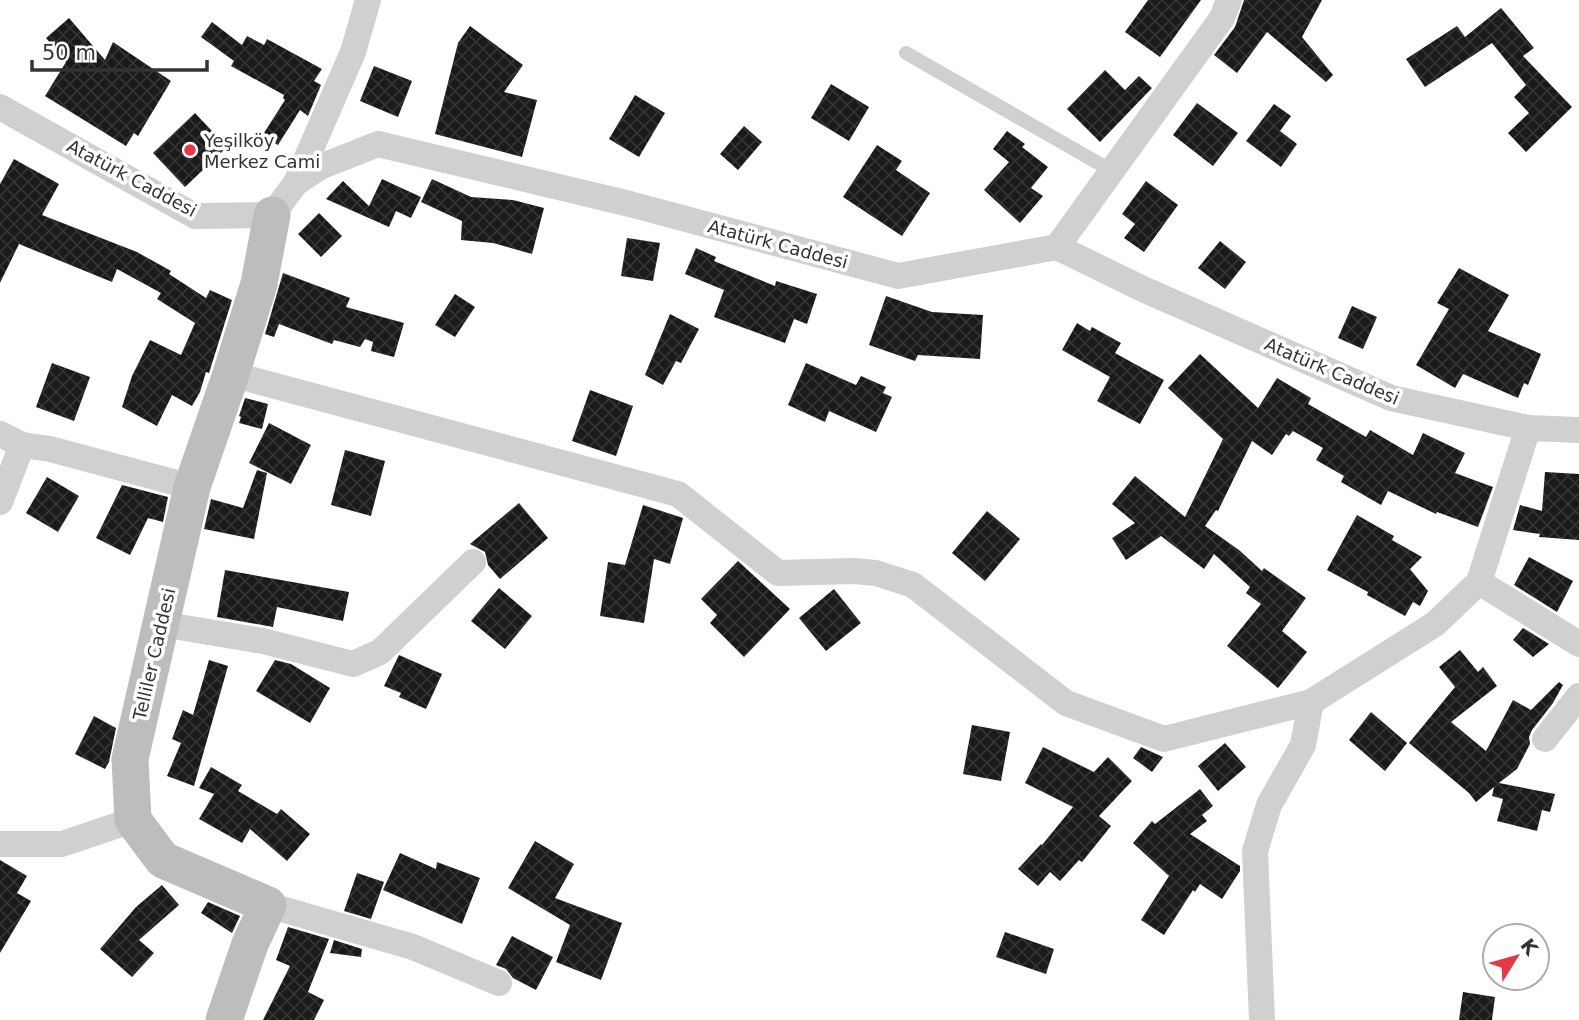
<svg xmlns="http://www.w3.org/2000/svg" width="1579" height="1020" font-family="'DejaVu Sans',sans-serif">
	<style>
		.building { fill: url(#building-cross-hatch) }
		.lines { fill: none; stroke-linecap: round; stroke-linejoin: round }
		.lane { stroke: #d0d0d0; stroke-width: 14 }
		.street { stroke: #d0d0d0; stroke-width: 26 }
		.secondary { stroke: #bdbdbd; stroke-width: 37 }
		.poi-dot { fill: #e63946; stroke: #fff; stroke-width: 2.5 }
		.labels { text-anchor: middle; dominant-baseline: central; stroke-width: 7; stroke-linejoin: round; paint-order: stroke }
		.poi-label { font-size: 18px; fill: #333; stroke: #fff; text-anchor: start }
		.street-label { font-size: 18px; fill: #333; stroke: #fff }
	</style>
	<defs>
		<pattern id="building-cross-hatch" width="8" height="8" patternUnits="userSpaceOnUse" patternTransform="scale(1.75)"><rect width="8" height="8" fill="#1a1a1a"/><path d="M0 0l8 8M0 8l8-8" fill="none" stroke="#333"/></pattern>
	</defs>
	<rect width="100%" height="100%" fill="#fff"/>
	<g class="building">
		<polygon points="1148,0 1201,0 1160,57 1125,32"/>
		<polygon points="1244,0 1322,0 1302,37 1333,75 1326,82 1267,32 1237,73 1214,55 1235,27"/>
		<polygon points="1501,8 1534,48 1523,56 1572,107 1526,152 1508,133 1529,113 1514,97 1526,85 1492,43 1425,87 1406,59 1457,26 1465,37"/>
		<polygon points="69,18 105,60 113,42 171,81 138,136 134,133 126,146 45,96 66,62 46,38"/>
		<polygon points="212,22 242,45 247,36 264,45 267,39 322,69 314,81 321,85 308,116 300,110 278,145 262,136 285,100 283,98 284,95 231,66 234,61 201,37"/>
		<polygon points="470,26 523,65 504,92 537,100 522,157 435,134 458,43"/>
		<polygon points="374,66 412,81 398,117 360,101"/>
		<polygon points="1105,70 1125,90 1139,76 1152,88 1100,142 1067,109"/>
		<polygon points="831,84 869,107 849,141 811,118"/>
		<polygon points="635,95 665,113 639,157 609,139"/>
		<polygon points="1197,103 1238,133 1213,166 1173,135"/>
		<polygon points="1274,104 1291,116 1280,131 1297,144 1281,167 1246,141"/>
		<polygon points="195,113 227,147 185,187 153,153"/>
		<polygon points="744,126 762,142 738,170 720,154"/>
		<polygon points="1007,131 1025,144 1022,147 1048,167 1031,188 1043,196 1020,223 984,190 1009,162 993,149"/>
		<polygon points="877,145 902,161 896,170 930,193 902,236 843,197"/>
		<polygon points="14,159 59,184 42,215 137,252 171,271 169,274 206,298 210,290 232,300 209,373 206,372 200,392 192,406 172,395 157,426 122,407 132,376 150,340 181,355 195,323 157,299 161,293 117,269 112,282 19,244 0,283 0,184"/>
		<polygon points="382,179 421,197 411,218 396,211 389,227 326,199 343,181 369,206"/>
		<polygon points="432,179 471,197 513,200 544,208 532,254 493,243 461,240 462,221 421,202"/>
		<polygon points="1146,181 1178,205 1144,252 1124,238 1135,224 1122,214"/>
		<polygon points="319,213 342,236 321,257 298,234"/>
		<polygon points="627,238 660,243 653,281 621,276"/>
		<polygon points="1220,241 1246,262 1225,289 1198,268"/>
		<polygon points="696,248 716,257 714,261 775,286 776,281 817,294 807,324 794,319 785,343 714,317 724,290 685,274"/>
		<polygon points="1459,268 1509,295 1488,331 1541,354 1528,385 1524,383 1518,398 1463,374 1455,388 1416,365 1449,309 1437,303"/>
		<polygon points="283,273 350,298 346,307 404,323 394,357 371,351 373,342 365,339 360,347 334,340 332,344 279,324 274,337 265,334"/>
		<polygon points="455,294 475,307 455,337 435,325"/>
		<polygon points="886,296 932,312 983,315 980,359 918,355 915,361 869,345"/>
		<polygon points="1352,306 1377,317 1363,349 1338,338"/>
		<polygon points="670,314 699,329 681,363 676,361 663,385 645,375"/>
		<polygon points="1077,323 1090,331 1092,327 1121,343 1115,353 1164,380 1140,424 1097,401 1110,377 1062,350"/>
		<polygon points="1200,354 1258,408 1277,378 1311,398 1308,404 1366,437 1370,430 1413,455 1423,433 1465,453 1455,473 1493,487 1478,527 1437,512 1436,514 1388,491 1381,505 1341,482 1344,476 1316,460 1323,448 1293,431 1289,436 1286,434 1272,455 1252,441 1218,511 1216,510 1205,526 1239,550 1262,571 1264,568 1306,598 1282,631 1307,652 1278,688 1227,646 1261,604 1246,593 1250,587 1214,554 1204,569 1161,536 1126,560 1112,538 1135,523 1112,504 1135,476 1185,517 1223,439 1168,388"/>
		<polygon points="52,363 90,377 74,421 36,407"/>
		<polygon points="806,363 856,385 861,376 886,387 883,393 892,397 876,432 829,411 825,422 788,405"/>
		<polygon points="590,390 633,406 616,456 572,441"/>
		<polygon points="245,398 268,404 262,429 239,423 241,417 239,416"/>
		<polygon points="269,423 311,445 291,484 249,463"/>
		<polygon points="345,450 385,461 371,516 331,505"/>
		<polygon points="257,470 267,473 254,539 204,529 211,499 243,508"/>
		<polygon points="1545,472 1579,474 1579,540 1539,537 1540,534 1513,530 1520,505 1542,511"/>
		<polygon points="47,477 79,496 58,532 26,513"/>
		<polygon points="122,485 168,497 163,522 148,518 130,555 96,538"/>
		<polygon points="519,503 548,538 500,579 488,565 485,552 470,544"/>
		<polygon points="643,505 683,518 670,564 654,559 644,623 600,616 608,562 625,565"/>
		<polygon points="987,511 1020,539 985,581 952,553"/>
		<polygon points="1357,515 1394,536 1392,540 1422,557 1410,569 1428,591 1420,606 1413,602 1405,616 1367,595 1368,592 1327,570"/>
		<polygon points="1529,557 1573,581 1557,612 1514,585"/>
		<polygon points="738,561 790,609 744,657 710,623 717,615 701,599"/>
		<polygon points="225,570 349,592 343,621 277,607 273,627 217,617"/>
		<polygon points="499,588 532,616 505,649 471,621"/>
		<polygon points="834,589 861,623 826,651 799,618"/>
		<polygon points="1523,628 1549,644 1533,657 1513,640"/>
		<polygon points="1460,650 1478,672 1483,667 1497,686 1451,722 1486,751 1513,700 1531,710 1559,682 1563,685 1553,703 1532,730 1529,737 1530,744 1517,769 1499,783 1555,794 1550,812 1542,810 1537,831 1497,821 1503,799 1492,796 1494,787 1476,802 1469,793 1409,743 1455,687 1439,667"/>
		<polygon points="399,655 442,674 426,709 399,697 401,693 384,686"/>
		<polygon points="209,660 228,666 194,786 167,776 181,743 172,739 183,710 193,715"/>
		<polygon points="275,660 291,664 330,688 310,723 256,691"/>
		<polygon points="1371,712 1407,743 1385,771 1349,740"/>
		<polygon points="94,716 116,728 109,762 105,769 75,754"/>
		<polygon points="972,725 1010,732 1001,781 963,774"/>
		<polygon points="1225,743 1246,767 1218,791 1198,766"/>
		<polygon points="1043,747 1094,772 1108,757 1132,781 1099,816 1111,826 1082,862 1079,860 1060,881 1050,872 1038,886 1018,869 1041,844 1042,845 1073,807 1025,783"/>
		<polygon points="1141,747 1163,757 1152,772 1133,758"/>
		<polygon points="211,767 242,785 238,791 277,814 281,809 310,834 287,861 250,829 242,843 199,819 214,794 199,788"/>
		<polygon points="1200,789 1213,806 1202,815 1207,821 1190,834 1240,866 1240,871 1222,899 1200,884 1195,892 1193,890 1164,935 1141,920 1169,876 1133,843 1152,821 1155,824"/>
		<polygon points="535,841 574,864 555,898 622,923 601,980 556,962 570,925 508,888"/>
		<polygon points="400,853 436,869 437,862 480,878 462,924 383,890"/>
		<polygon points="0,860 27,876 17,893 31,901 0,953"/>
		<polygon points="357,873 384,882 371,919 344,911"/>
		<polygon points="162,885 179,905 139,940 154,953 132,977 100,949 136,907"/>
		<polygon points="208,902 240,916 232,933 201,913"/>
		<polygon points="288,927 329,939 308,992 324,1000 314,1020 263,1020 290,966 276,960"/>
		<polygon points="1005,932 1054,949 1046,974 996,957"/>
		<polygon points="512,936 553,957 536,990 513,978 506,969 496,965"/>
		<polygon points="334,940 362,949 361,957 330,953"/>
		<polygon points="1463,992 1495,997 1492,1020 1459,1020"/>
	</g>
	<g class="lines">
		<polyline class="lane" points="906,53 1112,171"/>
		<g class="street">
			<polyline points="0,107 195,216 272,215 296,183 320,167 378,144 630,204 898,276 1057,247 1145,290 1391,398 1528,428 1579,430"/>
			<polyline points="296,183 353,52 368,0"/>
			<polyline points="1057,247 1222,18 1229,0"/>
			<polyline points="231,374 678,494 778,573 854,571 876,573 913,585 1066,703 1164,739 1311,702 1435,624 1479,582 1528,428"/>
			<polyline points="0,434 22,445 50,449 192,487"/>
			<polyline points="0,502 22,445"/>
			<polyline points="1479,582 1579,644"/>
			<polyline points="161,624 263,641 353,664 380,652 473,562"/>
			<polyline points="1545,739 1579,696"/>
			<polyline points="0,844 62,844 133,820"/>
			<polyline points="268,905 413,947 499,983"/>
			<polyline points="1262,1020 1255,851 1269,805 1303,745 1311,702"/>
		</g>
		<polyline class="secondary" points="224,1020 250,944 268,905 163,860 133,820 130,759 192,487 231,374 259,284 272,215"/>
	</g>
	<circle class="poi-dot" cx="190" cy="150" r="7"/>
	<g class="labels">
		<g class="poi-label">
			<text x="204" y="140">Yeşilköy<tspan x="204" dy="21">Merkez Cami</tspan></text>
		</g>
		<g class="street-label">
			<text transform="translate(132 178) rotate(28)">Atatürk Caddesi</text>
			<text transform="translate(778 244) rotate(15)">Atatürk Caddesi</text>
			<text transform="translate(1332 371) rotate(23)">Atatürk Caddesi</text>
			<text transform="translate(154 654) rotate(-77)">Telliler Caddesi</text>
		</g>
	</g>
	<g transform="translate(1516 957) rotate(53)"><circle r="33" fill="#ffffff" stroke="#adadad" stroke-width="2"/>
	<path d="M0-5L12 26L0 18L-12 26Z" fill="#e63946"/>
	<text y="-10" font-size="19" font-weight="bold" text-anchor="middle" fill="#333333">K</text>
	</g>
	<path d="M32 60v10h175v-10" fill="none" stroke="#333333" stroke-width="3.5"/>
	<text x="42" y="60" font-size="21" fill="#333333" stroke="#ffffff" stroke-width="5" paint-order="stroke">50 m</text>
</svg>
